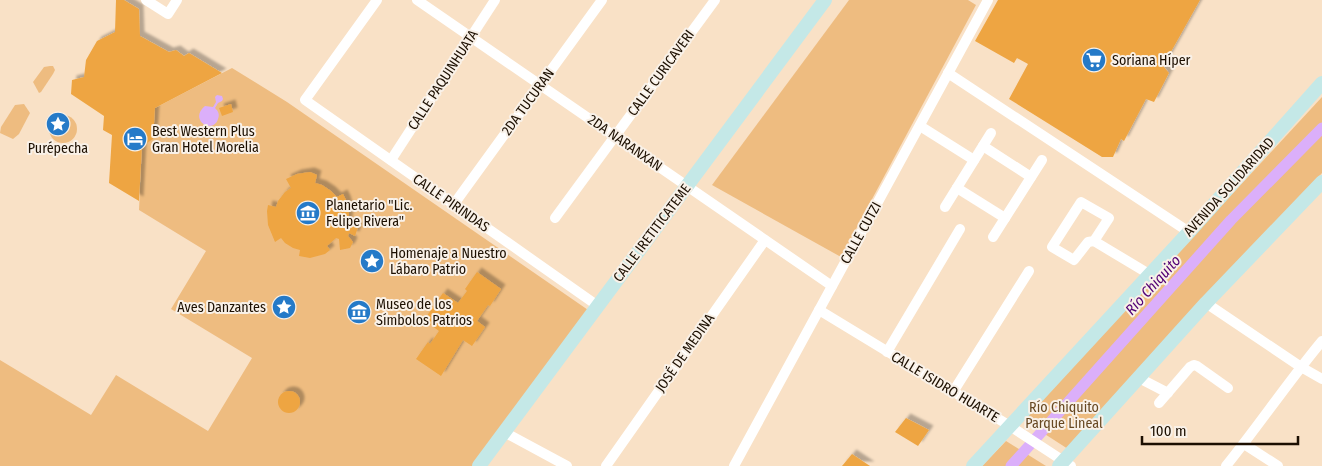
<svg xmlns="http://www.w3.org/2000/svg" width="1322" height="466" font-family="'Fira Sans Condensed',sans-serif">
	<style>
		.green { fill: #eebc80 }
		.water { fill: #dbaffa }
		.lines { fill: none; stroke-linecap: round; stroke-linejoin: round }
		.canal { stroke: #dbaffa; stroke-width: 11 }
		.building { fill: #eea542; filter: url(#shadow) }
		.street { stroke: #fff; stroke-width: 10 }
		.secondary { stroke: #c4e8e7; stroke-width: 14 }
		.labels { text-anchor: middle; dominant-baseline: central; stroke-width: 4; stroke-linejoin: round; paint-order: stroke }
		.poi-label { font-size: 14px; fill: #1c0f01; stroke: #f9f1e8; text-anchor: start }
		.street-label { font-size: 14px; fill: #1c0f01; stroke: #f9f1e8 }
		.park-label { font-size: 14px; fill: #674822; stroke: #f9f1e8 }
		.water-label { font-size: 15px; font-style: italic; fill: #520075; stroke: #f9f1e8 }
	</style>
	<defs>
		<filter id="shadow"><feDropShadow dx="4.5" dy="-4.5" stdDeviation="1" flood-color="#0004"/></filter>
	</defs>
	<rect width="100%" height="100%" fill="#f9e1c6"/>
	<g class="green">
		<polygon points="849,0 968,0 976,5 841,257 712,185"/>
		<polygon points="50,66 53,66 55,70 53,74 41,92 39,93 33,82 44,67"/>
		<polygon points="232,68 287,102 591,312 473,466 0,466 0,360 91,415 116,375 208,431 252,358 171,309 206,251 139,210 142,146 153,138 155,108"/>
		<polygon points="1322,97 1322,173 1068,449 1023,420"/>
		<polygon points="24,104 30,113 19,134 13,139 0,133 1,127 15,105"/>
		<circle cx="63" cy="129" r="14"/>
		<polygon points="1006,441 1046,466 982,466"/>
	</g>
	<path class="water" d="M217 95 222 96 223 99 222 101 218 103 215 108C218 111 220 114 218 119 213 135 188 120 205 106L213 107 216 102 215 97Z"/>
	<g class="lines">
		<polyline class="canal" points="1011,466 1231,220 1322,128"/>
	</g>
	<g class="building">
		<polygon points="116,0 124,0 139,9 140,36 169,52 176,50 184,56 189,53 222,73 155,108 153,139 142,146 139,201 109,183 112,135 103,130 104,116 71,94 72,80 84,77 86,60 97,41 115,32"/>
		<polygon points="998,0 1200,0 1163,66 1169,73 1154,102 1146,99 1124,141 1121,139 1113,157 1102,157 1009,99 1028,64 1017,58 1014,63 975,41"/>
		<polygon points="231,104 233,112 222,116 219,108"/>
		<polygon points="310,172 317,175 315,183 322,185 331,191 337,197 343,194 346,200 349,210 348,224 358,227 355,236 349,233 348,236 353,242 350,248 340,250 339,239 336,238 327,246 330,250 325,254 310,258 299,256 300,250 293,248 285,243 281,238 275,242 268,225 267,211 268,205 276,207 278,201 285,192 291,188 286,179 297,174"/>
		<polygon points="477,272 501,289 490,306 488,305 477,321 485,327 472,346 463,340 441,376 416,359 428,342 430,344 439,331 424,320 443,293 458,303 467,291 465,289"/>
		<circle cx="289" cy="402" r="11"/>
		<polygon points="906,418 929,430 918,446 895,432"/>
		<polygon points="852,454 870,466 842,466"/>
	</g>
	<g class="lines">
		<g class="street">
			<polyline points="146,0 168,14 177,0"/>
			<polyline points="377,0 305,100 598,306"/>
			<polyline points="417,0 832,286"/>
			<polyline points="948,73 1189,232"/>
			<polyline points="920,126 974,160"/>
			<polyline points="983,146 1031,177"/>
			<polyline points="391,160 495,0"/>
			<polyline points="957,188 1005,218"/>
			<polygon points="1081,202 1109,218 1094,241 1088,242 1074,260 1052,247"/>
			<polyline points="454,204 602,0"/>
			<polyline points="945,207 991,133"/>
			<polyline points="555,218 715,0"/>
			<polyline points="993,237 1042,160"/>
			<polyline points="1094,241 1149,274"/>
			<polyline points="1206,303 1301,367 1322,379"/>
			<polyline points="819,310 1010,426 1071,466"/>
			<polyline points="887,352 960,229"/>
			<polyline points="1139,378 1168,393"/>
			<polyline points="953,392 1029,271"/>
			<polyline points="1159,403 1190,367 1194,365 1197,366 1228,388"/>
			<polyline points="504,432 567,466"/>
			<polyline points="1244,444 1278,466"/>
			<polyline points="606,466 765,240"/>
			<polyline points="734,466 988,0"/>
			<path d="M1226 466C1259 425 1288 382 1322 341"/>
		</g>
		<g class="secondary">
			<polyline points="479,466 825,0"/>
			<polyline points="973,466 1189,232 1322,83"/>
			<polyline points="1059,466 1206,303 1322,182"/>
		</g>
	</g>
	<defs>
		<g id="supermarket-disc" transform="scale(1.25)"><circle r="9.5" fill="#257ac8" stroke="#f9f1e8"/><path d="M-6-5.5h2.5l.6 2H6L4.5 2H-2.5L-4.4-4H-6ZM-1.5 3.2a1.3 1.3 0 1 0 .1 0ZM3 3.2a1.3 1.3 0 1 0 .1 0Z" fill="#fff"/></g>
		<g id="sight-disc" transform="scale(1.25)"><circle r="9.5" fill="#257ac8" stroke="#f9f1e8"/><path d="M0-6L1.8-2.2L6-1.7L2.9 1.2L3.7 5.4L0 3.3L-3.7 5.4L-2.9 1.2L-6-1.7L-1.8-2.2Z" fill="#fff"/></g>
		<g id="hotel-disc" transform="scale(1.25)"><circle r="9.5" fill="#257ac8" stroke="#f9f1e8"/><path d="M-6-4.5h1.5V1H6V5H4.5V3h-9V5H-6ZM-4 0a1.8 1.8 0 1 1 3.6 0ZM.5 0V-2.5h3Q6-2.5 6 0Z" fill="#fff"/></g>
		<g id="museum-disc" transform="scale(1.25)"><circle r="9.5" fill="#257ac8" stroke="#f9f1e8"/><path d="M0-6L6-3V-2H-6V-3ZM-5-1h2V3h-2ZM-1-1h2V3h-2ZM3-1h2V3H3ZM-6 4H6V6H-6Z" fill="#fff"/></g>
	</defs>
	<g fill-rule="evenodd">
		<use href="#supermarket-disc" x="1094" y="60"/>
		<use href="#sight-disc" x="58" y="124"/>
		<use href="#hotel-disc" x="135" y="139"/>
		<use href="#museum-disc" x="308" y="213"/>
		<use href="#sight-disc" x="372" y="261"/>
		<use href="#sight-disc" x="284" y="307"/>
		<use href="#museum-disc" x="359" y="312"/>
	</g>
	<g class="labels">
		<g class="poi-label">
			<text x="1112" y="60">Soriana Híper</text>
			<text x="152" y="131">Best Western Plus<tspan x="152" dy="16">Gran Hotel Morelia</tspan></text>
			<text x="58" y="148" text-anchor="middle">Purépecha</text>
			<text x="326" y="205">Planetario "Lic.<tspan x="326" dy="16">Felipe Rivera"</tspan></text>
			<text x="390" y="253">Homenaje a Nuestro<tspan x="390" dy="16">Lábaro Patrio</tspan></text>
			<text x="376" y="304">Museo de los<tspan x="376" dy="16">Símbolos Patrios</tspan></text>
			<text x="266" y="307" text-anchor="end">Aves Danzantes</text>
		</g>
		<g class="street-label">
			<text transform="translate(661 73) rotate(-54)">CALLE CURICAVERI</text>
			<text transform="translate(443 80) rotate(-57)">CALLE PAQUINHUATA</text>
			<text transform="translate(528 102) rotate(-54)">2DA TUCURAN</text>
			<text transform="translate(625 143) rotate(35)">2DA NARANXAN</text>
			<text transform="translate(1229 187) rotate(-48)">AVENIDA SOLIDARIDAD</text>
			<text transform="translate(451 203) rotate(35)">CALLE PIRINDAS</text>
			<text transform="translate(652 233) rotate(-53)">CALLE IRETITICATEME</text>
			<text transform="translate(861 233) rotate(-61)">CALLE CUTZI</text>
			<text transform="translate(685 353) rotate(-55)">JOSÉ DE MEDINA</text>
			<text transform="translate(945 387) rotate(31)">CALLE ISIDRO HUARTE</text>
		</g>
		<g class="park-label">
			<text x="1064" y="407">Río Chiquito<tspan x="1064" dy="16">Parque Lineal</tspan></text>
		</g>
		<g class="water-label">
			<text transform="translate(1153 285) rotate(-48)">Río Chiquito</text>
		</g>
	</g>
	<path d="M1142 436v8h156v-8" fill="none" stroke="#1c0f01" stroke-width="2.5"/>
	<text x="1150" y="436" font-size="15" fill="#1c0f01" stroke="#f9f1e8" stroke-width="4" paint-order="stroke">100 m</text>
</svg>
